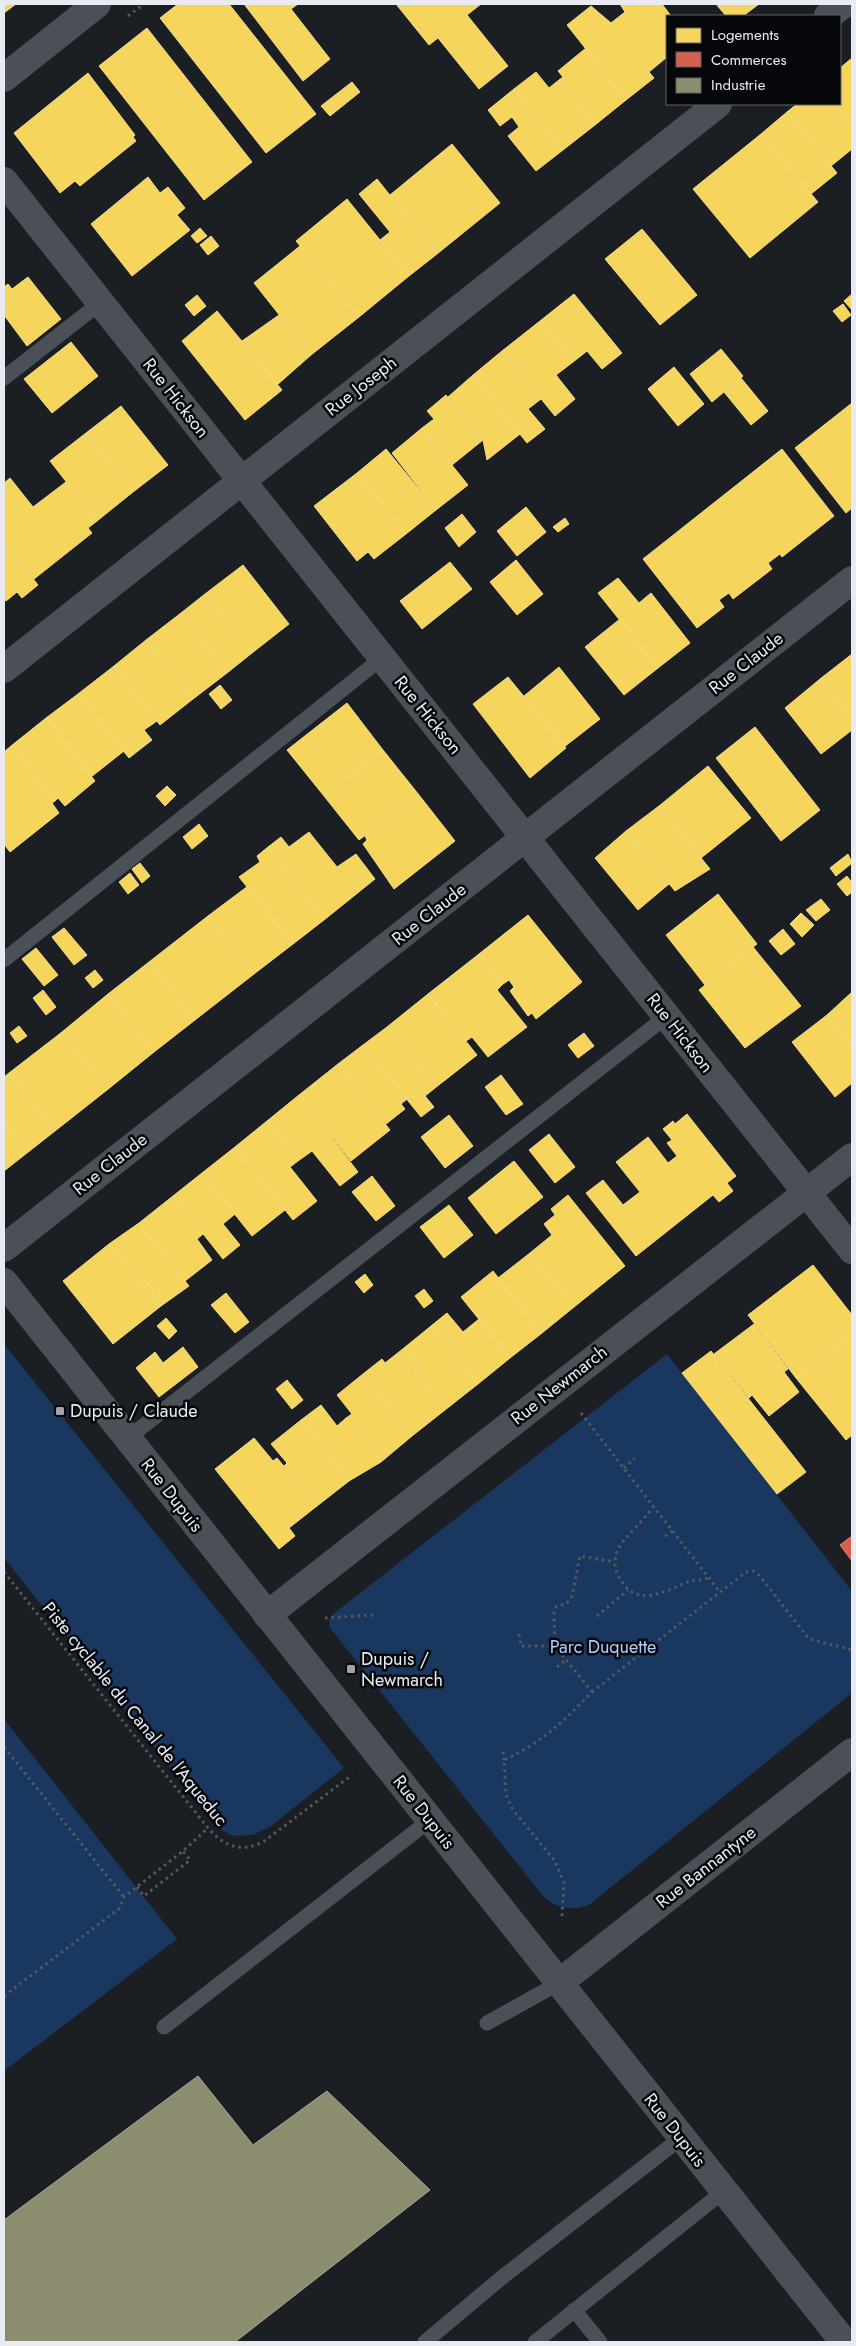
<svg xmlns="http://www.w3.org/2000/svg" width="856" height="2346" font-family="Jost,sans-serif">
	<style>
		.green { fill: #19375f }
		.homes { fill: #f6d55c; stroke: #f2dc89 }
		.shops { fill: #d6604d; stroke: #db8a7e }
		.industry { fill: #8c8c6e; stroke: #a8a996 }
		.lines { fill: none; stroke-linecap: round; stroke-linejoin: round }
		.path { stroke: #55595e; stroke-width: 3; stroke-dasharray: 2.5 4; stroke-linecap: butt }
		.service { stroke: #4b5057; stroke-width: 15 }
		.minor { stroke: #4b5057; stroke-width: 28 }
		.tertiary { stroke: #4b5057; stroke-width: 28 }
		.poi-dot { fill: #a0a4a9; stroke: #05070a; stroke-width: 2 }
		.labels { text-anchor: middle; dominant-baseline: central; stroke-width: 5; stroke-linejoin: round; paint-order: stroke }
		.street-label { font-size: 18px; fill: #e8ecf2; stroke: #05070a }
		.poi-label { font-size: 18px; fill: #e8ecf2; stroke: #05070a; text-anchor: start }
		.park-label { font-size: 18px; fill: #aecffd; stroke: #05070a }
	</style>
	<rect width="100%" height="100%" fill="#1b1e22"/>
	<g class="green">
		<polygon points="4,1344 344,1768 271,1826 253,1835 233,1836 223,1831 211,1818 4,1558"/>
		<path d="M667 1354 852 1591V1693L589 1905C570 1911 557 1909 543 1896L330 1628 329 1620 333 1614Z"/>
		<polygon points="4,1719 177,1939 4,2071"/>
	</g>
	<g class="homes">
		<polygon points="4,4 16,4 4,13"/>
		<polygon points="178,4 229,4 316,114 266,153 160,18"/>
		<polygon points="244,4 298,4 291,9 330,59 303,81"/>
		<polygon points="396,4 481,4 467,15 508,66 479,89 438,38 429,45"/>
		<polygon points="620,4 662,4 671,16 667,16 667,57 649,72 654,78 626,100 567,25 591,6 611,23 625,12"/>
		<polygon points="716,4 759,4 743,16 726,16"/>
		<polygon points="147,28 252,162 204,200 99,66"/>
		<polygon points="586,48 626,100 595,125 559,80 563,77 558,71"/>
		<polygon points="852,58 852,125 835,104 840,104 840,68"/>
		<polygon points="536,72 549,88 559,80 595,125 563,150 514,89"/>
		<polygon points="88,73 135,135 133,137 136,141 80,186 75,181 60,193 14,133"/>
		<polygon points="352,82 360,92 330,116 321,106"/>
		<polygon points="514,89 563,150 536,171 508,136 519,127 512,117 500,126 488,110"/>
		<polygon points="797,104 835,104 852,125 852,149 831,166 787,112"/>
		<polygon points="787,112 837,173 811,194 761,134"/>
		<polygon points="761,134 818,202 750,258 693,189"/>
		<polygon points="452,144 500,203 437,254 390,195"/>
		<polygon points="148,177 160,193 168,187 185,208 177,215 190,230 132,276 91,224"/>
		<polygon points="377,179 437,254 409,276 380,240 390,232 359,194"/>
		<polygon points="347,199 409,276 359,317 296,241"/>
		<polygon points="200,228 207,236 197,243 191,236"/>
		<polygon points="642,229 697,295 660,325 605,259"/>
		<polygon points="211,236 219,246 208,255 200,245"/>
		<polygon points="300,246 359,317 311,355 254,283"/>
		<polygon points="28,277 61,319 27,346 4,315 4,287 8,284 12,289"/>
		<polygon points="574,294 622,353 602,369 587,351 573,362 540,321"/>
		<polygon points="852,294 852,310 844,301"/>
		<polygon points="197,295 206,306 194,316 185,305"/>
		<polygon points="843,304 851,315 842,322 833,311"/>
		<polygon points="217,311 282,390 245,420 182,341"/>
		<polygon points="279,315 311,355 277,385 242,341"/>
		<polygon points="540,321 573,362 556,375 575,399 555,416 502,351"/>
		<polygon points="71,342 98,376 52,413 24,379"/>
		<polygon points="721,349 743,376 712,402 690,374"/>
		<polygon points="502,351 541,399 528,409 545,429 527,443 473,375"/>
		<polygon points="674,367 704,404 678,426 648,389"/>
		<polygon points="473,375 520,434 487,460 483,440 448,397"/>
		<polygon points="741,378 768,411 751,425 724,392"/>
		<polygon points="446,395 483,440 452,465 422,428 434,419 427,411"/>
		<polygon points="852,403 852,508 846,513 795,448"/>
		<polygon points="121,406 168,465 133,492 86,433"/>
		<polygon points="422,428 468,485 436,510 392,453"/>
		<polygon points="86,433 133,492 97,521 50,461"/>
		<polygon points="386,449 436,510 406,534 357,473"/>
		<polygon points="782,449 834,516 782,557 780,554 768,563 772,569 733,599 729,593 719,600 724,607 697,628 643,559"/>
		<polygon points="357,473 406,534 374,559 368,552 357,561 314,506"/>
		<polygon points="10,478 33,507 66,482 97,521 88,528 92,533 34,579 4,541 4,483"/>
		<polygon points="526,507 546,532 517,556 497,531"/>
		<polygon points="462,514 476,532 459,547 445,528"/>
		<polygon points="565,518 569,524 558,532 553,527"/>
		<polygon points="4,541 38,585 22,598 17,592 6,601 4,598"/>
		<polygon points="516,560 543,594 517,615 490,582"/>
		<polygon points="450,562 472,589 422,629 400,601"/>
		<polygon points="243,565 289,624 252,653 205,594"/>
		<polygon points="618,578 639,603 651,593 690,643 658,668 598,593"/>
		<polygon points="205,594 252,653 227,673 181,613"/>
		<polygon points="181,613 227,673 193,699 146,640"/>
		<polygon points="620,619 658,668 624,695 585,647"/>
		<polygon points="146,640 193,699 160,725 114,666"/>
		<polygon points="852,654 852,720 820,679"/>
		<polygon points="114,666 157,721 144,730 152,740 129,758 78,694"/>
		<polygon points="559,667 600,719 564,747 524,696"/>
		<polygon points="508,677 566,748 530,778 473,704"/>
		<polygon points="820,679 852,720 852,730 821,754 785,708"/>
		<polygon points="220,685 232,700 221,709 209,694"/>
		<polygon points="78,694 124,751 91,777 46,718"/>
		<polygon points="347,703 383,750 324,796 287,750"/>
		<polygon points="46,718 95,781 65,806 58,798 55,801 11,746"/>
		<polygon points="755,727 820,810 781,841 716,758"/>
		<polygon points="11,746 55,801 52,803 59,813 10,852 4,844 4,752"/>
		<polygon points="383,750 419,795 359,840 324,796"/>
		<polygon points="708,766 751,818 701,858 659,806"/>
		<polygon points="167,786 176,795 165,806 156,796"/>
		<polygon points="419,795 455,841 394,889 363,844 367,840 365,836"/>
		<polygon points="659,806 710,869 675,891 626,831"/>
		<polygon points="199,824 208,836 192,849 183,837"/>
		<polygon points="626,831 669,884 638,910 595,858"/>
		<polygon points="309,832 337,867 356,854 375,879 324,920 268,847 281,837 289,847"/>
		<polygon points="268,847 324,920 293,944 239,877 260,862 257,856"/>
		<polygon points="848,854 852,863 836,876 830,868"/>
		<polygon points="140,863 150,876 142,883 132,869"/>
		<polygon points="130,873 139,885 128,894 119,882"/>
		<polygon points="847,876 852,883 852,892 847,896 837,884"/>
		<polygon points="248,886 293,944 254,974 208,916"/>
		<polygon points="718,894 757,944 705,985 666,935"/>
		<polygon points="821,899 830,910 816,921 806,910"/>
		<polygon points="801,913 814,925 802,937 790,924"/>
		<polygon points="528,915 582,982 536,1019 532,1013 528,1016 510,991 514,987 509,980 503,984 479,954"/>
		<polygon points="208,916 254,974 195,1020 149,962"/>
		<polygon points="64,928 87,955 74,965 52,937"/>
		<polygon points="783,929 795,944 781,955 769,941"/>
		<polygon points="753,947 801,1006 745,1048 699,990"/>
		<polygon points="36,948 58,975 44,986 22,959"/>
		<polygon points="479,954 503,984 497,990 527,1027 488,1057 472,1037 466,1041 428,994"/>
		<polygon points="149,962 195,1020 154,1052 108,994"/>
		<polygon points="95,970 103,980 93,988 85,978"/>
		<polygon points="43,990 56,1007 46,1015 33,998"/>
		<polygon points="852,992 852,1047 827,1015"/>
		<polygon points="108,994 154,1052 107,1090 62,1032"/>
		<polygon points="428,994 477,1055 435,1088 387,1027"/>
		<polygon points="827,1015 852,1047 852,1083 835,1097 792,1042"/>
		<polygon points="19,1026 27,1036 17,1043 10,1033"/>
		<polygon points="387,1027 435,1088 425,1096 434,1107 421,1117 363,1045"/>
		<polygon points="62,1032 107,1090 55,1131 9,1073"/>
		<polygon points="584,1033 594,1046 578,1058 568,1045"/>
		<polygon points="363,1045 407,1099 401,1104 405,1109 386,1124 338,1064"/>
		<polygon points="338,1064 390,1130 351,1161 299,1095"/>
		<polygon points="9,1073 55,1131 27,1153 4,1123 4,1077"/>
		<polygon points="501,1075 523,1104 506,1115 485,1087"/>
		<polygon points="299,1095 358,1172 340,1186 312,1151 298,1161 267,1121"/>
		<polygon points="687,1114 736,1176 727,1183 733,1191 719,1202 713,1195 636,1256 586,1193 603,1180 623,1205 640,1192 616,1162 648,1137 668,1163 677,1156 667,1143 672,1140 663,1129 673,1121 675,1124"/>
		<polygon points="449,1115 473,1146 445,1168 421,1137"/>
		<polygon points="267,1121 298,1161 290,1167 317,1201 293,1220 235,1147"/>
		<polygon points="4,1123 27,1153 4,1171"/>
		<polygon points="549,1134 575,1167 555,1183 529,1150"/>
		<polygon points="235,1147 285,1210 252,1236 202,1173"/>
		<polygon points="514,1161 543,1197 496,1234 468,1198"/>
		<polygon points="202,1173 235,1214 223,1224 240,1245 223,1259 173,1196"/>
		<polygon points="372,1176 395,1206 376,1221 352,1192"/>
		<polygon points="568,1195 625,1266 574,1307 530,1253 552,1235 544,1224 555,1215 551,1209"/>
		<polygon points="173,1196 203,1234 197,1239 212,1260 185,1281 139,1223"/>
		<polygon points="449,1205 473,1235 444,1258 420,1227"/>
		<polygon points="139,1223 189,1286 161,1306 151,1292 154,1290 148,1283 143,1287 109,1244"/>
		<polygon points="109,1244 143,1287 148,1283 154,1290 151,1292 161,1306 113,1344 63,1281"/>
		<polygon points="530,1253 574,1307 542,1333 498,1278"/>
		<polygon points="813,1265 852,1315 852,1335 796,1378 748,1315"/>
		<polygon points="493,1271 542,1333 510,1358 461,1297"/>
		<polygon points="365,1274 373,1285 364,1293 355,1282"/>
		<polygon points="424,1289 433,1301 424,1308 415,1296"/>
		<polygon points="226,1293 249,1322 235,1333 211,1305"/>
		<polygon points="447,1313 463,1332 479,1319 510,1358 478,1384 431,1326"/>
		<polygon points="166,1318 177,1331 169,1339 157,1326"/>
		<polygon points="754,1324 788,1369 784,1372 799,1392 769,1416 752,1395 749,1398 714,1354"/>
		<polygon points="431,1326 478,1384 445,1410 414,1373 420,1368 404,1348"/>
		<polygon points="852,1335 852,1435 846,1440 796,1378"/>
		<polygon points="183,1347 198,1367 159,1397 136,1368 155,1352 163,1363"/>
		<polygon points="404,1348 420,1368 414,1373 445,1410 412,1436 363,1374 382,1359 385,1363"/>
		<polygon points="711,1351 806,1472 777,1494 682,1373"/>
		<polygon points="363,1374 412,1436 381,1462 346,1418 352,1414 337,1395"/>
		<polygon points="287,1380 303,1400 292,1409 276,1389"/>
		<polygon points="321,1405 337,1426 346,1418 381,1462 349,1481 301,1420"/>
		<polygon points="301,1420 349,1481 317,1506 284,1466 287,1463 271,1444"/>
		<polygon points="254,1438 273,1461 277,1458 317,1506 289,1528 295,1536 279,1549 215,1469"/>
	</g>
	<polygon class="shops" points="852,1536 852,1561 840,1545"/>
	<polygon class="industry" points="198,2076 253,2145 327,2091 430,2190 235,2342 4,2342 4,2220"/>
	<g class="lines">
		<g class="path">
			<polyline points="128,16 144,4"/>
			<polyline points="581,1413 719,1591"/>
			<polyline points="624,1468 635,1458"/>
			<path d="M654 1506C644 1520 624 1537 617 1551 614 1560 614 1569 619 1577 636 1610 665 1591 690 1581 697 1579 703 1582 708 1577"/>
			<polyline points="665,1536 673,1531"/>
			<path d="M4 1572 208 1828C224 1846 240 1853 263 1842L352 1775"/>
			<polyline points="597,1616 628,1590"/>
			<polyline points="325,1618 373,1615"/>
			<polyline points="519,1634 521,1646 555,1646"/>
			<polyline points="557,1667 566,1660"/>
			<polyline points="592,1692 746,1572 753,1571 759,1575 809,1639 849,1649 852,1653"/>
			<polyline points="4,1747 124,1897"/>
			<polyline points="503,1752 504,1760"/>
			<polyline points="137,1887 144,1896 190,1860 183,1851"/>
			<path d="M562 1916 564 1883 555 1861 513 1810 506 1795 504 1760C540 1744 565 1720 592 1692L555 1646 554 1613 556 1607 567 1603 572 1596 580 1556 615 1562"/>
			<polyline points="4,1996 120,1908 124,1897 183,1851 208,1828"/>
		</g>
		<g class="service">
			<polyline points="4,378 100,303"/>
			<polyline points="4,960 382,658"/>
			<polyline points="128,1438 667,1016"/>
			<polyline points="487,2023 559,1983"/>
			<polyline points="164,2027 430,1820"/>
			<polyline points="574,2310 600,2342"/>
			<polyline points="425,2342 500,2279 681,2138"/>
			<polyline points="535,2342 724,2191"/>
		</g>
		<g class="minor">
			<polyline points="828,16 844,4"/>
			<polyline points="4,181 852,1250"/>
			<polyline points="4,669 718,104"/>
			<polyline points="4,1248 852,580"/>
			<polyline points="4,1282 844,2342"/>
			<polyline points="267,1615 852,1157"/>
		</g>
		<g class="tertiary">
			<polyline points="4,78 97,4"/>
			<polyline points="559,1983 852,1752"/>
		</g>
	</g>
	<g class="poi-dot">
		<rect x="55" y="1406" width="10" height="10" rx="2.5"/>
		<rect x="346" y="1664" width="10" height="10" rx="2.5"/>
	</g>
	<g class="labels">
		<g class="street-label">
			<text transform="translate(361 386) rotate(-38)">Rue Joseph</text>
			<text transform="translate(176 398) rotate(52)">Rue Hickson</text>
			<text transform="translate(746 663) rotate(-38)">Rue Claude</text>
			<text transform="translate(428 715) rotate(51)">Rue Hickson</text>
			<text transform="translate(429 914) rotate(-38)">Rue Claude</text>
			<text transform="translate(680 1033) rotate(52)">Rue Hickson</text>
			<text transform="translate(110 1164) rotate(-38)">Rue Claude</text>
			<text transform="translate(559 1385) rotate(-38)">Rue Newmarch</text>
			<text transform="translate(172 1495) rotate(52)">Rue Dupuis</text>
			<text transform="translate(135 1714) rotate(51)">Piste cyclable du Canal de l'Aqueduc</text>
			<text transform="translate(424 1812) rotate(52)">Rue Dupuis</text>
			<text transform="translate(706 1867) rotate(-38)">Rue Bannantyne</text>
			<text transform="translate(675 2130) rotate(52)">Rue Dupuis</text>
		</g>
		<g class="poi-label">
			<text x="70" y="1411">Dupuis / Claude</text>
			<text x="361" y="1659">Dupuis /<tspan x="361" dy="21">Newmarch</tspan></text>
		</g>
		<g class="park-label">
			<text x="603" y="1647">Parc Duquette</text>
		</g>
	</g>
	<rect width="856" height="2346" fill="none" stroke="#e8ecf2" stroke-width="10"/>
	<rect x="666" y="15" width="175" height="90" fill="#05070a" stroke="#606367"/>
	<rect x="676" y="28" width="25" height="15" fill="#f6d55c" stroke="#606367"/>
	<text x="711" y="40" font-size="15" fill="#e8ecf2">Logements</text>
	<rect x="676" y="52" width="25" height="15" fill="#d6604d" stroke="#606367"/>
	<text x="711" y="65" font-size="15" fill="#e8ecf2">Commerces</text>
	<rect x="676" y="78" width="25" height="15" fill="#8c8c6e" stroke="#606367"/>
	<text x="711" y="90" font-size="15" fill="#e8ecf2">Industrie</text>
</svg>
